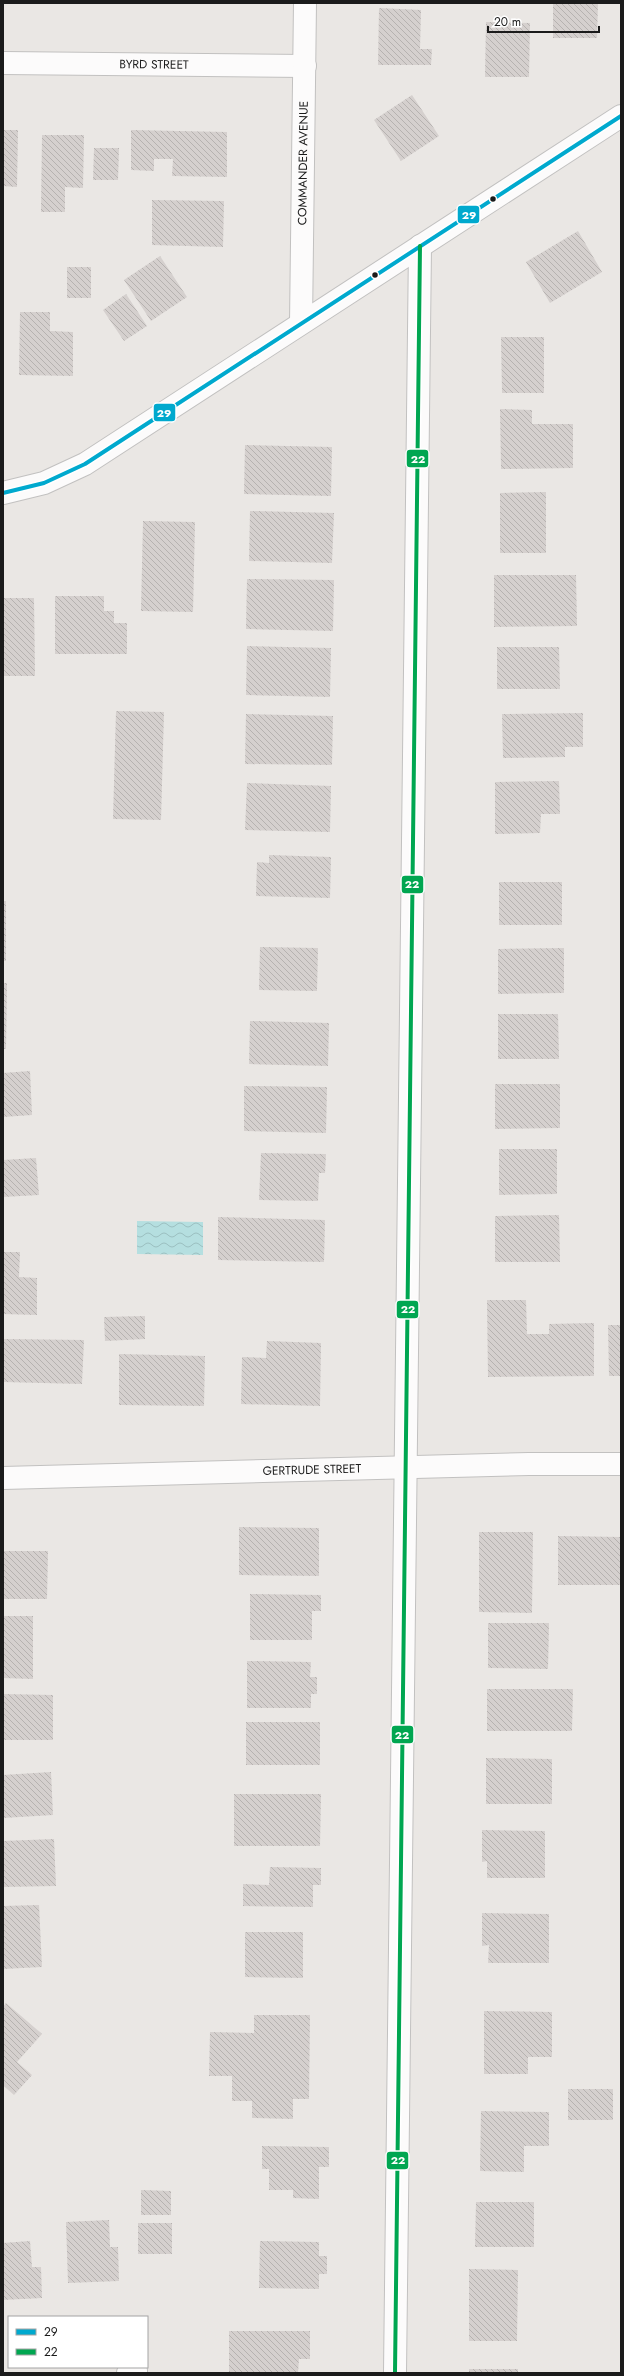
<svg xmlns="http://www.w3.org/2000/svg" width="624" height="2376" font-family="Jost,sans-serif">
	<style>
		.water { fill: url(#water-waves) }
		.building { fill: url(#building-back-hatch) }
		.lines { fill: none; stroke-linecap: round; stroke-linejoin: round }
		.minor-casing { stroke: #c2c1c0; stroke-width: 24 }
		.minor { stroke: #fcfbfb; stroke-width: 22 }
		.bus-1-casing { stroke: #fff; stroke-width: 7 }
		.bus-2-casing { stroke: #fff; stroke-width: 7 }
		.bus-1 { stroke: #00a9ce; stroke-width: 4 }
		.bus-2 { stroke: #00a651; stroke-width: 4 }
		.bus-dot { fill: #1b1b1b; stroke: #fff; stroke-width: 1.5 }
		.labels { text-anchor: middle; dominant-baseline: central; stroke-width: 3; stroke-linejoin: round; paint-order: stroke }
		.street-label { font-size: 12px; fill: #1b1b1b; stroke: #fff }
		.line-badge { stroke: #fff; stroke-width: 1.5 }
		.badge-label { font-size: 11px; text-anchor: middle; font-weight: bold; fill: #fff }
	</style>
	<defs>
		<pattern id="water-waves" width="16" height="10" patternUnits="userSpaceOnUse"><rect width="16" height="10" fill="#b5dfe0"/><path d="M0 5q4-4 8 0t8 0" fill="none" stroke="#9bbfc0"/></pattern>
		<pattern id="building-back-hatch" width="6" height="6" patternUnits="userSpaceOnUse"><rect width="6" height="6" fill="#d5d0ce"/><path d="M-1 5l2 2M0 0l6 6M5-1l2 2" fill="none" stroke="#b6b2b0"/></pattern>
	</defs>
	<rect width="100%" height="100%" fill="#eae7e4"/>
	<polygon class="water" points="137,1221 203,1222 203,1255 137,1254"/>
	<g class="building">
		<polygon points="553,3 598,3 597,38 553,38"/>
		<polygon points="379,8 421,10 420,49 432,49 431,65 378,65"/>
		<polygon points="486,22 530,23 529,77 485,77"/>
		<polygon points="412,95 439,136 401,161 374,120"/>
		<polygon points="3,130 18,130 17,187 3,186"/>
		<polygon points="131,130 227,132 227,177 172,176 173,159 154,159 154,171 131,170"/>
		<polygon points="42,135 84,135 83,188 65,187 65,212 41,212"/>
		<polygon points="94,148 119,148 118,180 93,180"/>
		<polygon points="152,200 224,201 223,247 152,245"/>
		<polygon points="578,231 602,272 550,303 526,262"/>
		<polygon points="160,256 187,297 151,321 124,280"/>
		<rect x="67" y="267" width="24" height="31"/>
		<polygon points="126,294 147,326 124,341 103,310"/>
		<polygon points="20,312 50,312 50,331 73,332 73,376 19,375"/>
		<polygon points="501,337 544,337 544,393 502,393"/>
		<polygon points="500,409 532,410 532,424 573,424 573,468 501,469"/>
		<polygon points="245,445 332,447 331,496 244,494"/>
		<polygon points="546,492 546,553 500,553 500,493"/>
		<polygon points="250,511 334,513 332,563 249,561"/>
		<polygon points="143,521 195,522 193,612 141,611"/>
		<polygon points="494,575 576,575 577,626 494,627"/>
		<polygon points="247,579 334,580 333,631 246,629"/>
		<polygon points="55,596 104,596 104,611 114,611 114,623 127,623 127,654 55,654"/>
		<polygon points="3,598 34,598 35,676 3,676"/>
		<polygon points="247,646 331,648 330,697 246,695"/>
		<polygon points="497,647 559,647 560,689 497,689"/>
		<polygon points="116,711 164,712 161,820 113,819"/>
		<polygon points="583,713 583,747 565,747 565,757 503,758 502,714"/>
		<polygon points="246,714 333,716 332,765 245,764"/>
		<polygon points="559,781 560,814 541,814 540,833 495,834 495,782"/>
		<polygon points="247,783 331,786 330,832 245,830"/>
		<polygon points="269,855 331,857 330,898 256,896 257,862 269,863"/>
		<rect x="499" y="882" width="63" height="43"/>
		<rect x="3" y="901" width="3" height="60"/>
		<polygon points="260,947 318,948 317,991 259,990"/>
		<polygon points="564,948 564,993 498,994 498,949"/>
		<polygon points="3,983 7,983 6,1049 3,1049"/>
		<polygon points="498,1014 558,1014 559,1059 498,1059"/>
		<polygon points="250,1021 329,1023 328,1066 249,1064"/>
		<polygon points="30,1071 32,1115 3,1117 3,1073"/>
		<polygon points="495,1084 560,1084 560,1128 495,1129"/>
		<polygon points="244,1086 327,1087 326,1133 244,1131"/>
		<polygon points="499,1149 557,1149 557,1194 499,1195"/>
		<polygon points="261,1153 326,1154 325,1173 319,1173 318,1201 259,1200"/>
		<polygon points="36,1158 39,1195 3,1197 3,1160"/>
		<polygon points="559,1215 560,1262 495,1262 495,1216"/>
		<polygon points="218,1217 325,1220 324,1262 218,1260"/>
		<polygon points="3,1252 20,1252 19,1277 37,1278 37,1315 3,1314"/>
		<polygon points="487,1300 526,1300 527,1334 549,1334 549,1324 594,1323 594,1376 488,1377"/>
		<polygon points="145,1316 145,1339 105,1341 104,1317"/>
		<polygon points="608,1325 621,1325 621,1376 609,1376"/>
		<polygon points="3,1339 84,1340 82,1384 3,1382"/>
		<polygon points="267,1341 321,1343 320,1406 241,1404 242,1357 266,1358"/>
		<polygon points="119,1354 205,1356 204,1406 119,1405"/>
		<polygon points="239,1527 319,1528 319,1576 239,1575"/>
		<polygon points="479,1532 533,1532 532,1613 479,1612"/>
		<polygon points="558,1536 621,1537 621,1585 558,1585"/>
		<polygon points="3,1551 48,1551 47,1599 3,1599"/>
		<polygon points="250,1594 321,1595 321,1611 312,1611 312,1640 250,1640"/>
		<polygon points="3,1616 33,1616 33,1679 3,1678"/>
		<polygon points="488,1623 549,1623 548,1669 488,1668"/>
		<polygon points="247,1661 311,1662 310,1677 317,1677 317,1694 311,1694 311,1708 247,1708"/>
		<polygon points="487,1689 573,1689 572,1731 487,1731"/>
		<polygon points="3,1694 53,1695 53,1740 3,1740"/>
		<rect x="246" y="1722" width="74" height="43"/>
		<polygon points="486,1758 552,1759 552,1804 486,1804"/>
		<polygon points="51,1772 53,1815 3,1818 3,1775"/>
		<polygon points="234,1794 321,1794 320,1846 234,1846"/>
		<polygon points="482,1830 545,1831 545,1878 487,1878 487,1861 482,1862"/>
		<polygon points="54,1839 56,1886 3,1887 3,1841"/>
		<polygon points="270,1867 321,1868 321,1885 313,1885 313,1907 243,1906 243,1884 269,1885"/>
		<polygon points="39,1905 42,1967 3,1969 3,1906"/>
		<polygon points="482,1913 549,1914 549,1963 488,1963 489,1945 482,1946"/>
		<polygon points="245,1932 303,1932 303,1978 245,1977"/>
		<polygon points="6,2003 42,2034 17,2062 32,2075 14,2095 3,2085 3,2007"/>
		<polygon points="484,2011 552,2012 552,2057 528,2057 528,2074 484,2074"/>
		<polygon points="254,2015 310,2015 309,2099 293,2099 293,2119 252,2118 252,2101 232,2101 232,2076 209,2076 210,2032 254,2033"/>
		<rect x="568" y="2089" width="45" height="31"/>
		<polygon points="481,2111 549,2112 549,2146 524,2146 524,2172 480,2171"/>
		<polygon points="262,2146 329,2147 329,2167 319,2167 319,2199 293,2198 293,2190 269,2190 269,2169 262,2169"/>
		<polygon points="141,2190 171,2191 171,2215 141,2215"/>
		<polygon points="476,2202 534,2202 534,2247 475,2247"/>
		<polygon points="109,2220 110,2247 118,2247 119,2281 68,2283 66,2222"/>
		<rect x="138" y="2223" width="34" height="31"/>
		<polygon points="30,2241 32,2267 41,2267 42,2298 3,2300 3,2243"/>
		<polygon points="260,2241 319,2242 319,2256 327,2256 327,2274 319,2274 319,2289 259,2288"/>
		<polygon points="469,2269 518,2270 517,2341 469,2341"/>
		<polygon points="229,2331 310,2331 310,2359 299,2359 298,2373 229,2373"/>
		<rect x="469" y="2369" width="49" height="4"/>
	</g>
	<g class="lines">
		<g class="minor-casing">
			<g id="minor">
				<path id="s1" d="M3 63 305 66"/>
				<path id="s2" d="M301 323 305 3"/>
				<polyline points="3,493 44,483 85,464 621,116"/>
				<path id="s3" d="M3 1478 529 1464H621"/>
				<polyline points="128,2373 136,2371"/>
				<polyline points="395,2373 420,246"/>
			</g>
		</g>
		<use href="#minor" class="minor"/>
		<g class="bus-1-casing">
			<polyline id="bus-1" points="3,493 44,483 85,464 621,116"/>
		</g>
		<g class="bus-2-casing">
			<polyline id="bus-2" points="395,2373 420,246"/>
		</g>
		<use href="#bus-1" class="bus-1"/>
		<use href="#bus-2" class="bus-2"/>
	</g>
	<g class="bus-dot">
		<circle cx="493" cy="199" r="3.5"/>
		<circle cx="375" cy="275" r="3.5"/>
	</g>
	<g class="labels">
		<g class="street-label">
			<text stroke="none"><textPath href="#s1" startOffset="151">BYRD STREET</textPath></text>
			<text stroke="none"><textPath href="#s2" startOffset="160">COMMANDER AVENUE</textPath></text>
			<text stroke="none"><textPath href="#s3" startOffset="309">GERTRUDE STREET</textPath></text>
		</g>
	</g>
	<g class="line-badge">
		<rect x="457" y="205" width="23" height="19" rx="4" fill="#00a9ce"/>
		<rect x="153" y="403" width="23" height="19" rx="4" fill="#00a9ce"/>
		<rect x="406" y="449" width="23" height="19" rx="4" fill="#00a651"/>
		<rect x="401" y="875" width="23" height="19" rx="4" fill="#00a651"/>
		<rect x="396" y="1300" width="23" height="19" rx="4" fill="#00a651"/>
		<rect x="391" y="1725" width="23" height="19" rx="4" fill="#00a651"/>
		<rect x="386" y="2151" width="23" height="19" rx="4" fill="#00a651"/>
	</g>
	<g class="badge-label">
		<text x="469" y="219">29</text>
		<text x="164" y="417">29</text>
		<text x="418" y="463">22</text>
		<text x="412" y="888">22</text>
		<text x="408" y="1313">22</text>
		<text x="402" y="1739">22</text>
		<text x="398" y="2164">22</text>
	</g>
	<rect width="624" height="2376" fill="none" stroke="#1b1b1b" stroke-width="8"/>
	<rect x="8" y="2316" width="140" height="52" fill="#ffffff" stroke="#a4a4a4"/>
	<rect x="16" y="2329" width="20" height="6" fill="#00a9ce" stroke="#a4a4a4"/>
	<text x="44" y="2336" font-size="12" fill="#1b1b1b">29</text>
	<rect x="16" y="2349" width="20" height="6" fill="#00a651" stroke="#a4a4a4"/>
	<text x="44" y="2356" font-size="12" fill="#1b1b1b">22</text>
	<path d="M488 26v6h111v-6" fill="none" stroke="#1b1b1b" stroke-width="2"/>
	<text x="494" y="26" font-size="12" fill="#1b1b1b" stroke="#ffffff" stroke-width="3" paint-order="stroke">20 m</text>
</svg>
